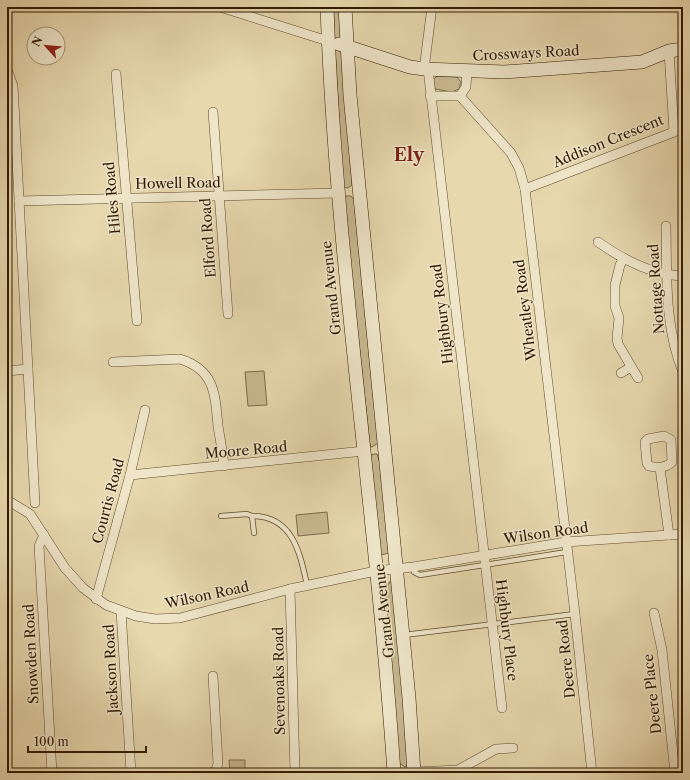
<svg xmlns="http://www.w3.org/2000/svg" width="690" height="780" font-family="'Libre Caslon Text',serif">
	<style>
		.green { fill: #c8b890; stroke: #7d6a48 }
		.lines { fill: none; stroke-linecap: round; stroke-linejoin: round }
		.lane-casing { stroke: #5f4a2c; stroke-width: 6 }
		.street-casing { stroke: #5f4a2c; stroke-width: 10 }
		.secondary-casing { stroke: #321b00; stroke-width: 14 }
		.lane { stroke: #efe6ca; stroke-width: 4.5 }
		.street { stroke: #efe6ca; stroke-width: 9 }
		.secondary { stroke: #efe6ca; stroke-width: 13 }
		.labels { text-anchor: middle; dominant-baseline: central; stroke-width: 3; stroke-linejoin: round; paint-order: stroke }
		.street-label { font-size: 14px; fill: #321b00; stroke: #efe6ca }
		.district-label { font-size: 18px; font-weight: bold; fill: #7a1f14; stroke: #efe6ca }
	</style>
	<rect width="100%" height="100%" fill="#e7d8ae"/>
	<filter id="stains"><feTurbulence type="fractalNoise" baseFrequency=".005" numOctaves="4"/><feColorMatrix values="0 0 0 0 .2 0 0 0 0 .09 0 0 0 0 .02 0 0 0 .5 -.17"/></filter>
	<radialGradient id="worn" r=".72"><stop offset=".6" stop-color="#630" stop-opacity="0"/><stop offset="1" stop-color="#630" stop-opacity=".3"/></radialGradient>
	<g class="green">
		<polygon points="330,7 342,7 342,35 340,39 335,40"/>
		<polygon points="337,49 342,51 352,185 348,188 343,187 335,50"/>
		<polygon points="437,76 457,77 461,82 459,89 452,92 435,89 433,80"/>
		<polygon points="346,196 351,196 354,200 378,443 372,447 370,446 343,199"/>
		<polygon points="264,371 267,405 248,406 245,372"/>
		<polygon points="374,454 377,454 381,466 389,553 377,556 369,456"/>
		<polygon points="327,512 329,533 298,536 296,515"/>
		<polygon points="389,582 393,582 409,765 405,767 399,763 381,586 389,584"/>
		<polygon points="229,760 245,760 245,773 230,773"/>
	</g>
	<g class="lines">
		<g class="lane-casing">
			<g id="lane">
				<polyline points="221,516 247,514 252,516"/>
				<path d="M254 533 252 516C293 516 300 553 307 585"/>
				<polyline points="413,567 414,572 420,575 567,552"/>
				<polyline points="404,635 575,614"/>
			</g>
		</g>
		<g class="street-casing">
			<g id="street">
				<polyline points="220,7 328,41"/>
				<polyline points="7,69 13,86 14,104 35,503"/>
				<polyline points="424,69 432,7"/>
				<polyline points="428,69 502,708"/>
				<polyline points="116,74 137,321"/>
				<polyline points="430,96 460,96 466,87 467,71"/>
				<polyline points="460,96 511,153 519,168 525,189 575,614 592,773"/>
				<polyline points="213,112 228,314"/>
				<polyline points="525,189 674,132 669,51"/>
				<polyline points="19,201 338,193"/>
				<path d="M666 226C667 275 664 326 683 372"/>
				<path d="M598 242C622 259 652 275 683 276"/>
				<polyline points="624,258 620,265 615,285 615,306 619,318 617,338 618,344 638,378"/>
				<path d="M113 362 180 359C215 370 215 394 218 426 220 439 223 453 224 466"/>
				<polyline points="7,371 28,369"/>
				<polyline points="621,373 631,367"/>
				<path d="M664 436 671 440 672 462C666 468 657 468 649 466L647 463 645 442 648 439Z"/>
				<polyline points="660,468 669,535"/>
				<polyline points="130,475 364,451"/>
				<polyline points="7,500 30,514 65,568 83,588 106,605 136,616 155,619 180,618 290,589 376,571 413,567 566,542 683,534"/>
				<polyline points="44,535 39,546 52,773"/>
				<polyline points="290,589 295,773"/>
				<polyline points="96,599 130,475 145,410"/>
				<polyline points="121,611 131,773"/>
				<polyline points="654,613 662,650 675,773"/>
				<polyline points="414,772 458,770 496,749 513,748"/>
				<polyline points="212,773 216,770 218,764 213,676"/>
			</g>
		</g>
		<g class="secondary-casing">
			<g id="secondary">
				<path d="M327 7C336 263 377 517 394 773"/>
				<polyline points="345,7 350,95 409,698 414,773"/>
				<polyline points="339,44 410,67 424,69 504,72 642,62 669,51 683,49"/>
			</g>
		</g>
		<use href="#lane" class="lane"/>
		<use href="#street" class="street"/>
		<use href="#secondary" class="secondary"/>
	</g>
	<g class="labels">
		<g class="street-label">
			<text transform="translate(526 53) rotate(-3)">Crossways Road</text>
			<text transform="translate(608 141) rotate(-22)">Addison Crescent</text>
			<text transform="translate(178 183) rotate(-1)">Howell Road</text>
			<text transform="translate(112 198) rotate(-95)">Hiles Road</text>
			<text transform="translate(208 238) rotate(-94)">Elford Road</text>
			<text transform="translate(331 288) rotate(-96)">Grand Avenue</text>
			<text transform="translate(656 289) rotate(-94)">Nottage Road</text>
			<text transform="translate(525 310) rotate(-97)">Wheatley Road</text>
			<text transform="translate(442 314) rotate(-97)">Highbury Road</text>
			<text transform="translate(246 450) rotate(-5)">Moore Road</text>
			<text transform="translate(108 501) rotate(-75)">Courtis Road</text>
			<text transform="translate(546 533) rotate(-8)">Wilson Road</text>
			<text transform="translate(207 595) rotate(-12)">Wilson Road</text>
			<text transform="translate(384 611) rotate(-96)">Grand Avenue</text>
			<text transform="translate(507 630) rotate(83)">Highbury Place</text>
			<text transform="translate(31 654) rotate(-93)">Snowden Road</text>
			<text transform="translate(566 659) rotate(-96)">Deere Road</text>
			<text transform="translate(111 669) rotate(-93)">Jackson Road</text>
			<text transform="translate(279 681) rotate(-91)">Sevenoaks Road</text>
			<text transform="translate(652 694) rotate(-96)">Deere Place</text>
		</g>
		<g class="district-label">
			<text x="409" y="155">Ely</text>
		</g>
	</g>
	<rect width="690" height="780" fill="none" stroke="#e7d8ae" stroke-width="24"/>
	<rect x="8" y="8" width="674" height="764" fill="none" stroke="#321b00" stroke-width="2"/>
	<rect x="12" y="12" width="666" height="756" fill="none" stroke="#321b00"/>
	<g transform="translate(46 46) rotate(297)"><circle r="19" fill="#efe6ca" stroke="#a39579"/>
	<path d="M0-3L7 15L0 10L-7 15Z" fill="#8f2418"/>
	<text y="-6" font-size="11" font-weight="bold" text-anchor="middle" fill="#321b00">N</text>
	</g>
	<path d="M28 746v6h118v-6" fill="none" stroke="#321b00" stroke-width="2"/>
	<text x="34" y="746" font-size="12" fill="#321b00" stroke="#efe6ca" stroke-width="3" paint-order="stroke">100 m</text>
	<rect width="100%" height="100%" filter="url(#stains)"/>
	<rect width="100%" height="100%" fill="url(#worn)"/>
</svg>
